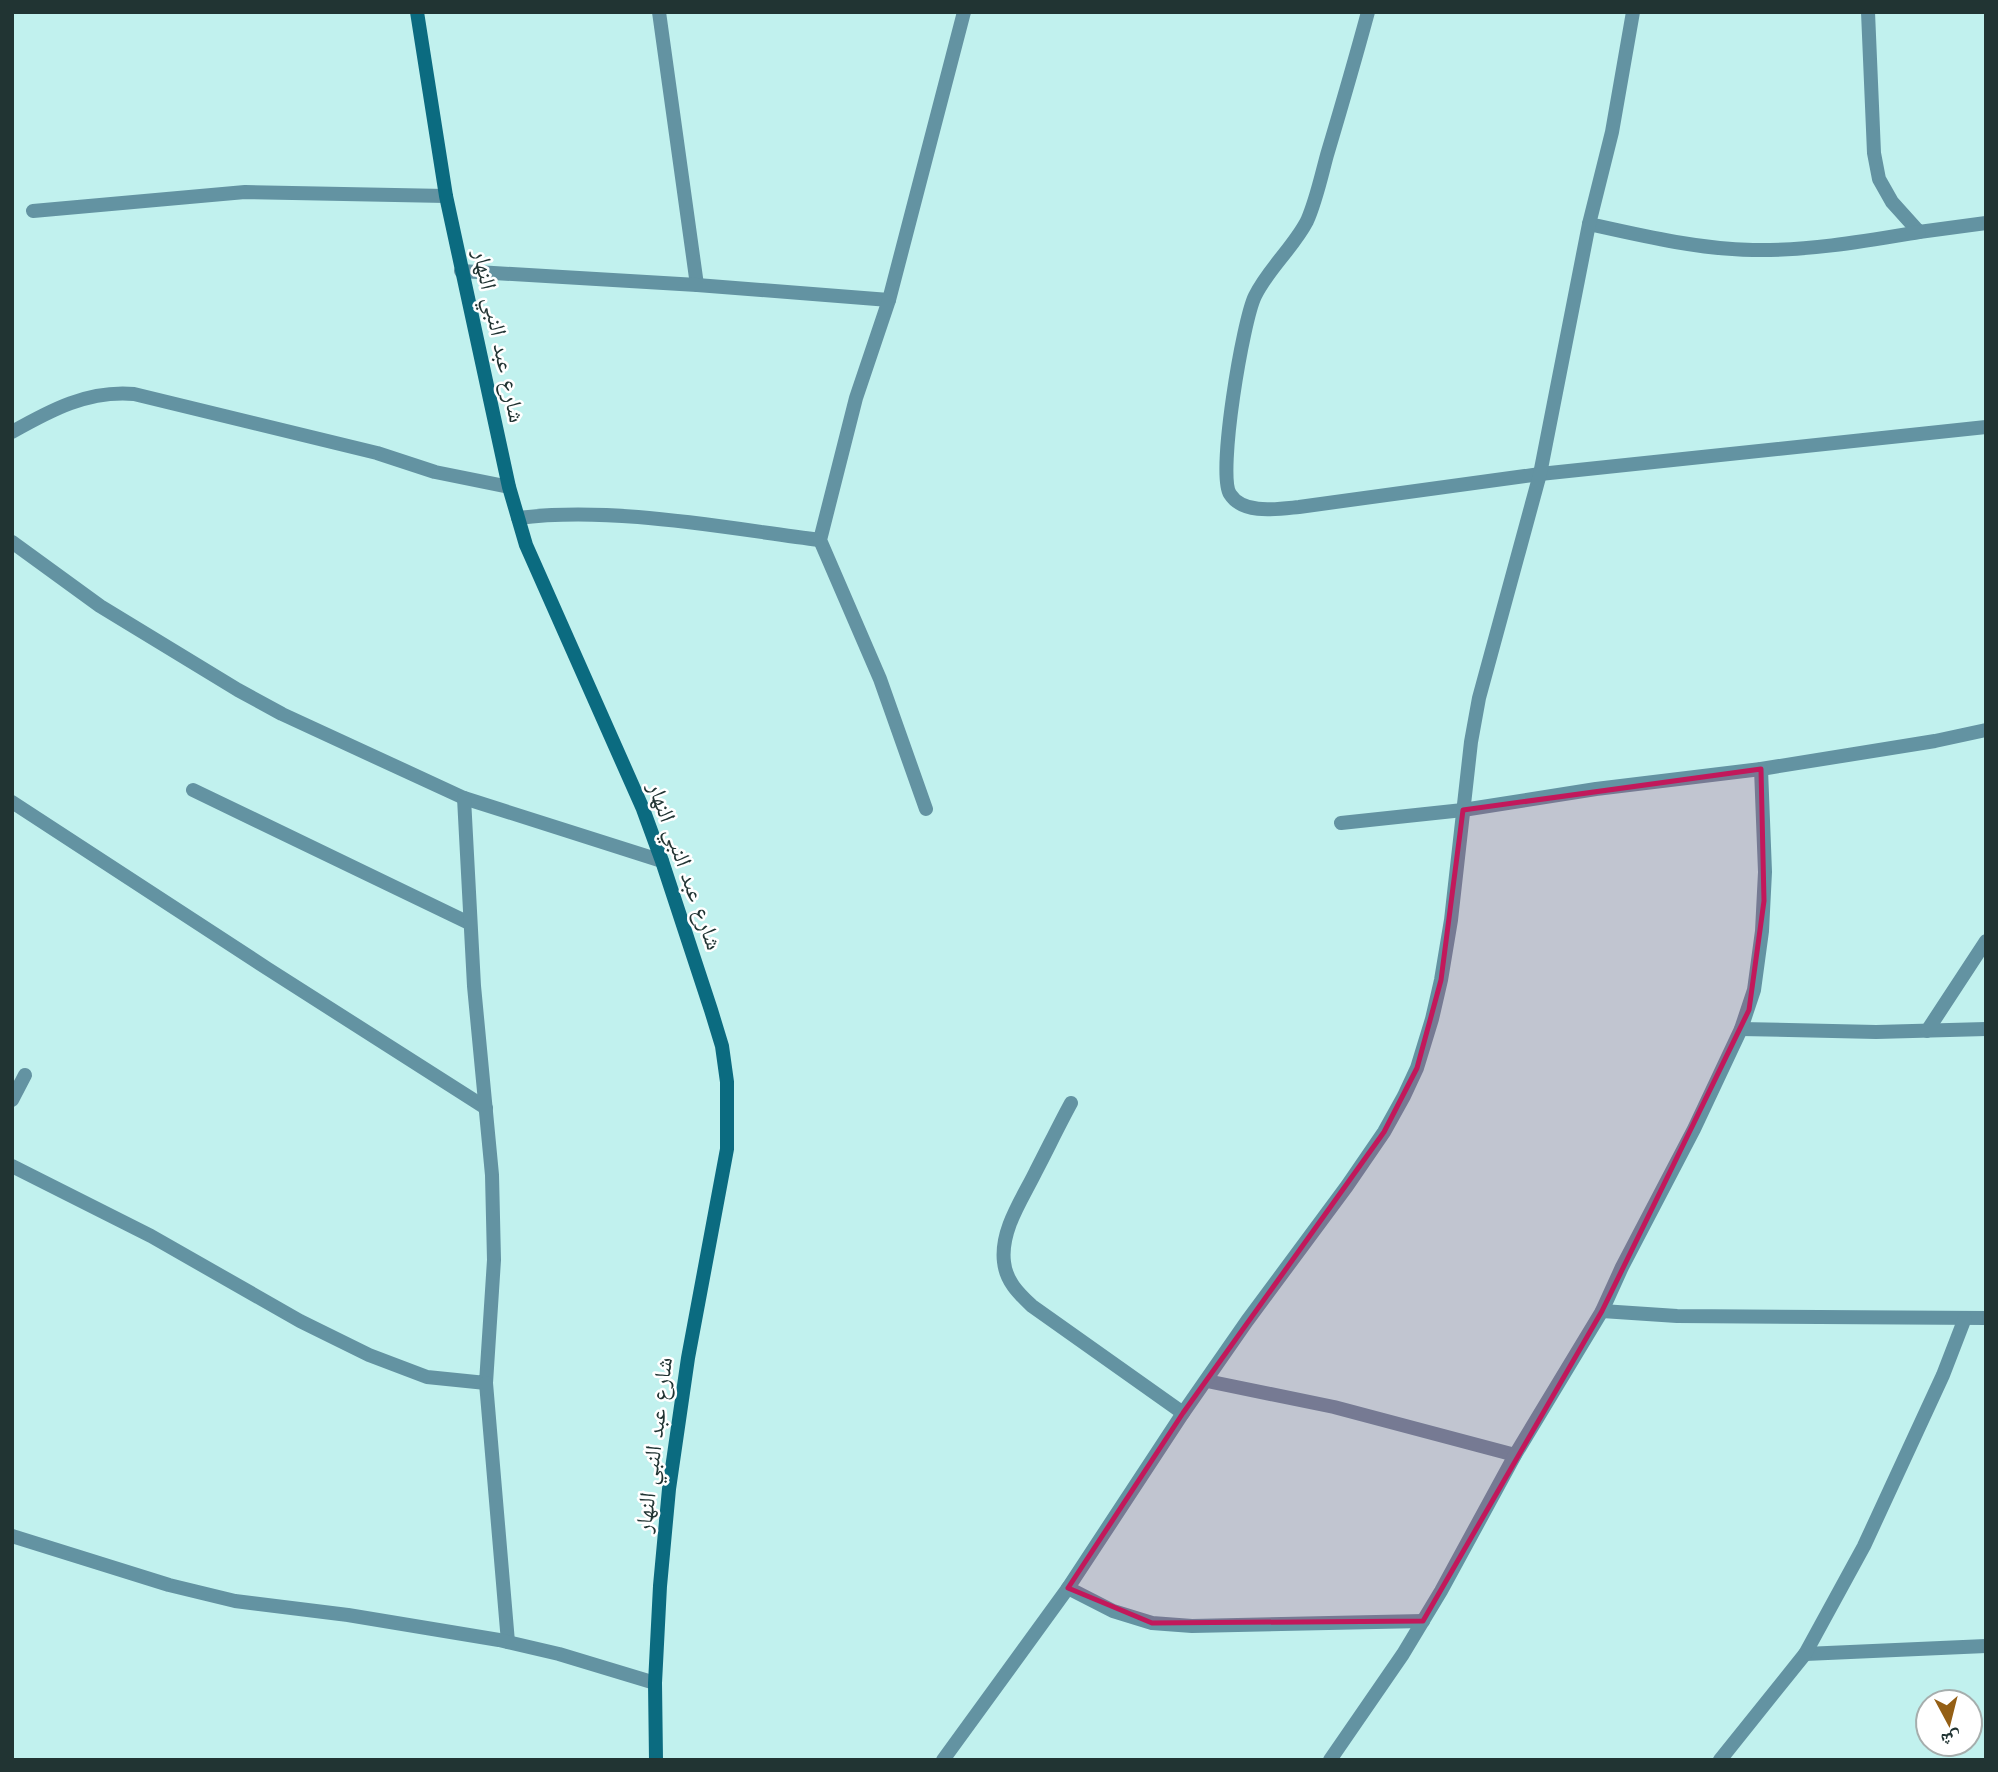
<svg xmlns="http://www.w3.org/2000/svg" width="1998" height="1772" font-family="'Work Sans','Noto Naskh Arabic',sans-serif">
	<style>
		.lines { fill: none; stroke-linecap: round; stroke-linejoin: round }
		.street { stroke: #6393a2; stroke-width: 14 }
		.secondary { stroke: #0b6b80; stroke-width: 14 }
		.marked { fill: #c2185b; fill-opacity: 0.2; stroke: #c2185b; stroke-width: 5; stroke-linejoin: round }
		.labels { text-anchor: middle; dominant-baseline: central; stroke-width: 5; stroke-linejoin: round; paint-order: stroke }
		.street-label { font-size: 23px; fill: #213433; stroke: #fff }
	</style>
	<rect width="100%" height="100%" fill="#c1f1ee"/>
	<g class="lines">
		<g class="street">
			<polyline points="659,12 697,285"/>
			<path d="M1368 12C1355 60 1341 108 1327 155 1321 177 1316 201 1307 221 1293 248 1268 269 1255 296 1243 320 1217 474 1230 494 1243 515 1278 509 1299 507L1540 474 1986 427"/>
			<polyline points="1868,12 1874,153 1879,179 1892,202 1919,232 1986,223"/>
			<polyline points="33,211 245,192 446,196"/>
			<path d="M1589 224C1643 236 1698 249 1753 250 1809 251 1865 241 1919 232"/>
			<polyline points="461,271 697,285 889,300"/>
			<path d="M12 432C51 410 88 390 134 394L377 453 435 472 509 487"/>
			<path d="M518 518C614 506 724 528 820 540"/>
			<polyline points="12,542 100,606 238,690 282,714 464,798 662,861"/>
			<polyline points="193,790 469,923"/>
			<polyline points="12,802 268,969 486,1108"/>
			<polyline points="926,809 880,679 820,540 856,398 889,300 964,12"/>
			<polyline points="1341,823 1463,810 1596,789 1761,769 1935,741 1986,730"/>
			<polyline points="1741,1029 1876,1032 1986,1029"/>
			<polyline points="1927,1031 1986,941"/>
			<polyline points="12,1100 25,1075"/>
			<path d="M1071 1103C1059 1125 1048 1148 1036 1171 1023 1198 1000 1230 1004 1262 1006 1281 1018 1293 1032 1306L1183 1413"/>
			<polyline points="12,1166 151,1236 300,1321 369,1355 427,1377 486,1383 494,1260 492,1175 474,986 464,798"/>
			<polyline points="1602,1311 1677,1316 1986,1318"/>
			<polyline points="1207,1381 1334,1407 1515,1455"/>
			<polyline points="486,1383 508,1642"/>
			<polyline points="12,1536 169,1585 235,1601 348,1615 499,1640 559,1654 655,1683"/>
			<polyline points="1068,1588 1113,1611 1152,1623 1192,1626 1423,1621"/>
			<polyline points="1805,1654 1986,1646"/>
			<polyline points="943,1760 1068,1588 1183,1413 1247,1321 1347,1186 1384,1132 1404,1096 1417,1068 1432,1019 1441,980 1451,920 1471,742 1479,698 1540,474 1589,224 1612,132 1633,12"/>
			<polyline points="1330,1760 1403,1654 1441,1591 1515,1455 1602,1311 1622,1267 1694,1129 1741,1029 1754,990 1762,931 1765,872 1761,769"/>
			<polyline points="1720,1760 1805,1654 1864,1546 1943,1375 1965,1318"/>
		</g>
		<polyline class="secondary" points="417,12 446,196 509,487 526,545 643,809 662,861 711,1010 722,1046 727,1082 727,1149 688,1358 669,1489 660,1586 655,1683 656,1760"/>
	</g>
	<path class="marked" d="M1761 769 1764 901 1749 1010 1602 1311 1423 1621 1152 1623 1068 1588 1183 1413 1384 1132 1417 1068 1441 980 1463 810Z"/>
	<g class="labels">
		<g class="street-label">
			<text transform="translate(499 336) rotate(78)">شارع عبد النبي النهار</text>
			<text transform="translate(685 866) rotate(70)">شارع عبد النبي النهار</text>
			<text transform="translate(654 1445) rotate(-83)">شارع عبد النبي النهار</text>
		</g>
	</g>
	<rect width="1998" height="1772" fill="none" stroke="#213433" stroke-width="28"/>
	<g transform="translate(1949 1723) rotate(173)"><circle r="33" fill="#ffffff" stroke="#a6aead" stroke-width="2"/>
	<path d="M0-5L12 26L0 18L-12 26Z" fill="#945f15"/>
	<text y="-10" font-size="19" font-weight="bold" text-anchor="middle" fill="#213433">ش</text>
	</g>
</svg>
